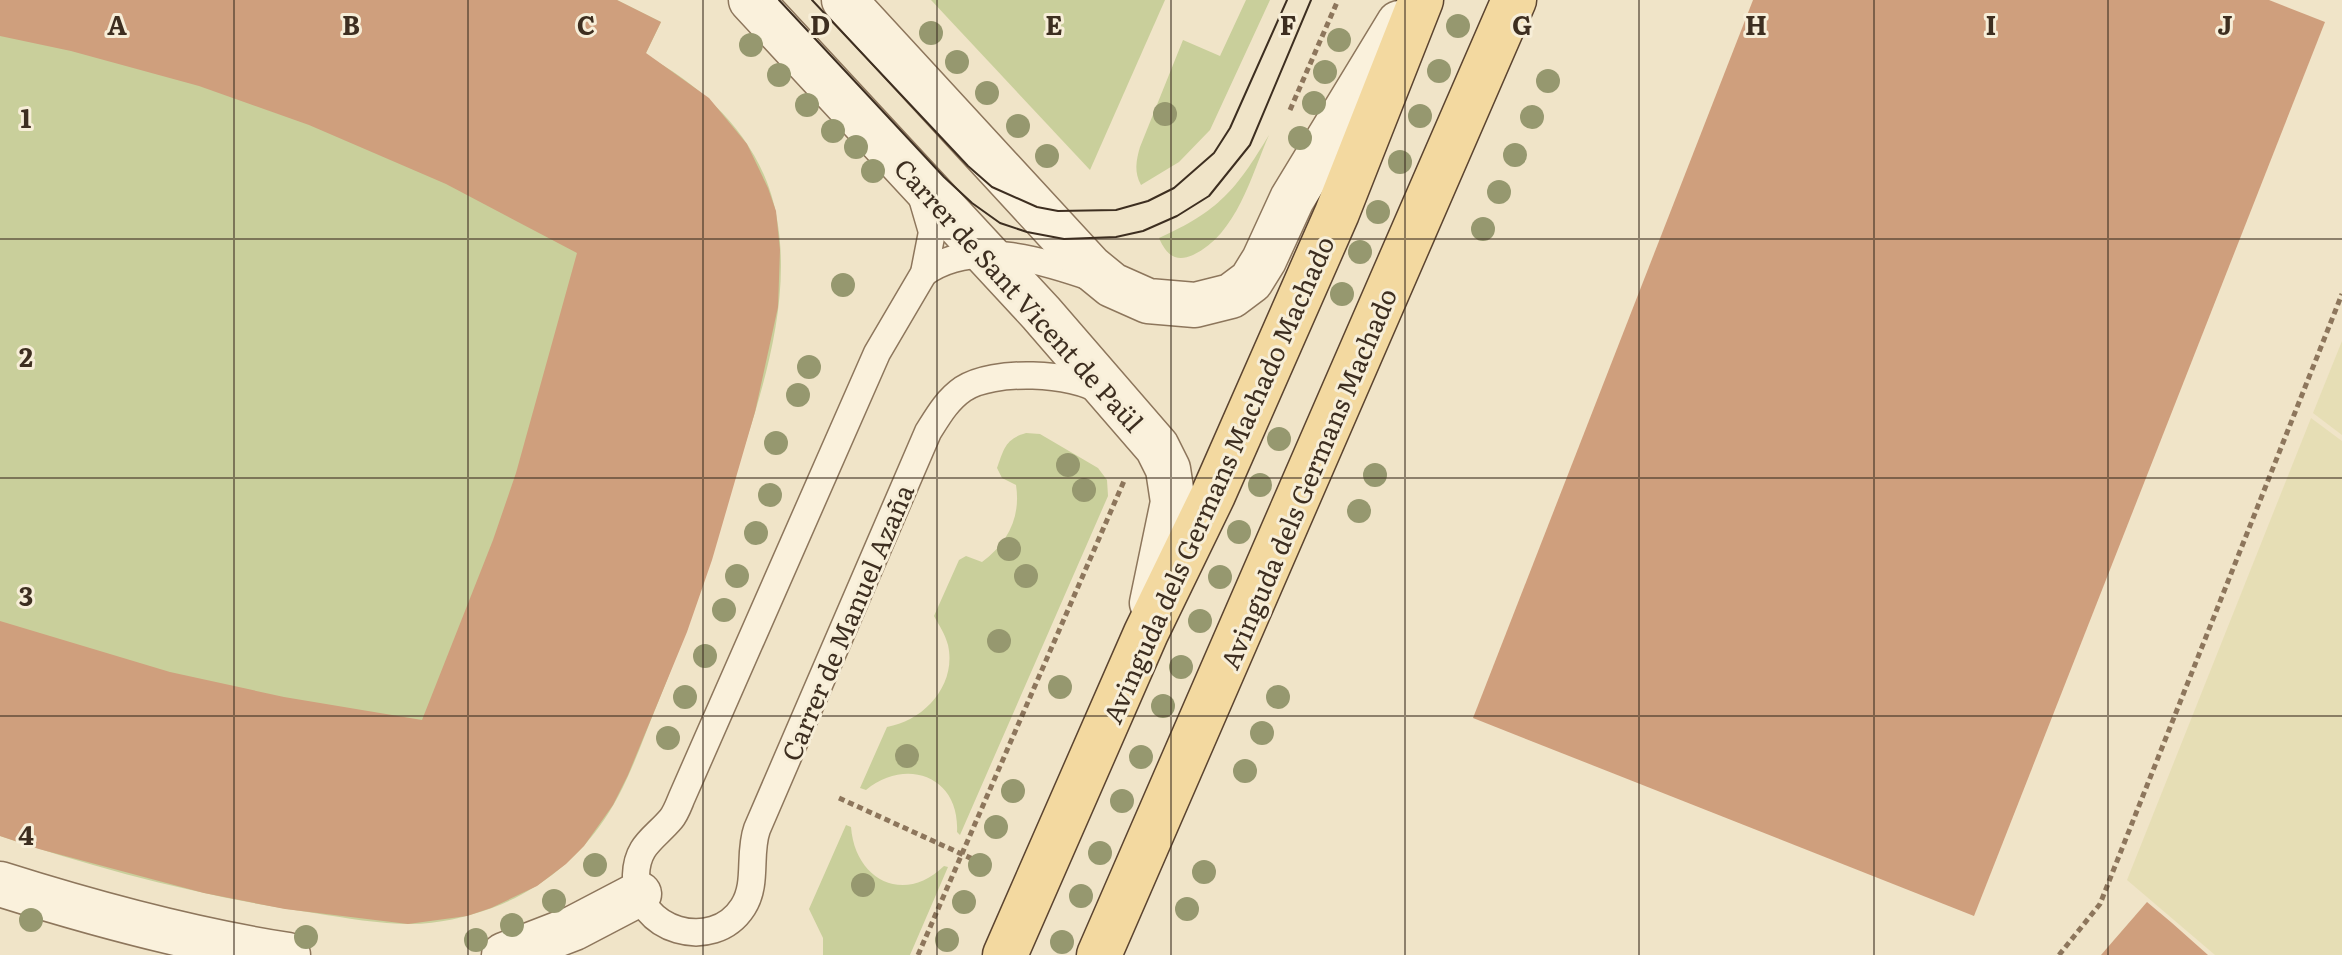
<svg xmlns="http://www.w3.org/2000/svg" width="2342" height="955" font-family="Literata,serif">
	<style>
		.farmland { fill: #e6deb5 }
		.green { fill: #c9cf9b }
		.building { fill: #cf9f7d }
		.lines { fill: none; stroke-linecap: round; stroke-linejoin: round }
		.lane-casing { stroke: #8d765c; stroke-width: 29 }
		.street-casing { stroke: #8d765c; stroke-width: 47 }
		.primary-casing { stroke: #5b4430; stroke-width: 47 }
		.path { stroke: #8d765c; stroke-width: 5; stroke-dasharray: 6 4; stroke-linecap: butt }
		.lane { stroke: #faf1dc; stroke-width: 26 }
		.street { stroke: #faf1dc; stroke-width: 44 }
		.primary { stroke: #f3d9a0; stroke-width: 44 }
		.tram { stroke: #3d2e20; stroke-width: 2 }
		.tree { fill: #96986f }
		.grid { fill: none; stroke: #3d2e20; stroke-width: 2; stroke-opacity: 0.55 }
		.labels { text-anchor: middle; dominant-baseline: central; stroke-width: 6; stroke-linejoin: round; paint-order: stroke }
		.street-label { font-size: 26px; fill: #3d2e20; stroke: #f7eed8 }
		.grid-label { font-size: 26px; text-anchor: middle; font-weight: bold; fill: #3d2e20; stroke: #f7eed8; stroke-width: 6; stroke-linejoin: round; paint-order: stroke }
	</style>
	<rect width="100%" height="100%" fill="#f0e4c8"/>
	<g class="farmland">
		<polygon points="2342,341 2342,435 2313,413"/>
		<polygon points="2311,418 2342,441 2342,955 2215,955 2127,880"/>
	</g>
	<g class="green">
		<path d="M0 0H617L661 22 645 55C709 89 765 145 777 219 793 310 757 406 730 491 708 564 686 635 657 705 640 746 626 791 599 827 572 864 535 892 492 908 467 917 438 924 411 924 379 924 346 918 314 913 209 898 100 870 0 836Z"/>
		<polygon points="931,0 1165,0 1090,170"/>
		<path d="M1246 0H1270L1210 130 1179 162 1141 185C1134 172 1136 161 1140 147L1183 40 1220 56Z"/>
		<path d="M1269 135C1251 176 1237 234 1193 255 1175 263 1166 254 1159 238 1219 211 1236 190 1269 135Z"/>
		<path d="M1026 433 1040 434 1098 468 1107 480 1108 496 960 835 957 832C960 776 906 757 866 790L860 788 887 727C924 721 957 685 948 645 945 634 939 625 934 616L959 560 966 556 982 562C1008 543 1021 517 1016 485L1002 478 997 468C1004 449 1005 439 1026 433Z"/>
		<path d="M846 825 851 827C855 880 904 905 944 866L948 867 910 955H823V938L809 909Z"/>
	</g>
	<g class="building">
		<polygon points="0,0 617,0 661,22 646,53 709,98 747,144 768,188 776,211 780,250 778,307 755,412 712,560 687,632 628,775 613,805 584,846 566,864 537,886 491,908 467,916 408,924 285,909 204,893 39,849 0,836 0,621 170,672 284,697 422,720 493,540 516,473 577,253 446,184 309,125 199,86 71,51 0,36"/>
		<polygon points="1753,0 2269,0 2325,22 1974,916 1473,718"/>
		<polygon points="2147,902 2172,923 2208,955 2101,955"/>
	</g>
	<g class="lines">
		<g class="lane-casing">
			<g id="lane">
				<path d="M920 191 932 232 924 273 877 353 682 797C679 804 676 813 671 819 654 839 637 845 636 875 635 931 713 954 743 907 758 884 748 854 757 829L928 432C938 416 947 400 963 389 993 369 1073 372 1102 392"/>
				<path d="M924 273C973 238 1041 260 1093 278"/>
			</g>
		</g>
		<g class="street-casing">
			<g id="street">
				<polyline points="751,0 1041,313 1157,447 1168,469 1173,502 1152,603"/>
				<polyline points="844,0 1090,267 1112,285 1148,301 1195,305 1231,296 1251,281 1264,260 1292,199 1399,23"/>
				<path d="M0 884C95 914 190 940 288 955"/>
				<polyline points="504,955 574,928 639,894"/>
			</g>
		</g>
		<g class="primary-casing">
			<g id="primary">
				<polyline points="1005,955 1146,633 1213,495 1337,213 1421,0"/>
				<polyline points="1099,955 1514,0"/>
			</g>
		</g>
		<g class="path">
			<polyline points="1290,110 1338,0"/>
			<polyline points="839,798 977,861"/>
			<polyline points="918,955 1124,481"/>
			<polyline points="2059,955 2100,904 2342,294"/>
		</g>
		<use href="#lane" class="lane"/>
		<use href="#street" class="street"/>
		<use href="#primary" class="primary"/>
		<g class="tram">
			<polyline points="779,0 944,177 972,203 1000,223 1027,232 1064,239 1116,237 1143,231 1177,216 1209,196 1250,145 1311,0"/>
			<polyline points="812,0 968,166 992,187 1037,207 1058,211 1116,210 1148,201 1174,188 1214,153 1230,128 1287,0"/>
		</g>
	</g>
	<g class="tree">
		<circle cx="1458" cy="26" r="12"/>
		<circle cx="931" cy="33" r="12"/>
		<circle cx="1339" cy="40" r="12"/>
		<circle cx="751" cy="45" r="12"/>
		<circle cx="957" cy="62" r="12"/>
		<circle cx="1439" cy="71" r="12"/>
		<circle cx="1325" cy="72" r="12"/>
		<circle cx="779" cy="75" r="12"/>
		<circle cx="1548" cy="81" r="12"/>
		<circle cx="987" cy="93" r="12"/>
		<circle cx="1314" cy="103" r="12"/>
		<circle cx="807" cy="105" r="12"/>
		<circle cx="1165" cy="114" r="12"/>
		<circle cx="1420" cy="116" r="12"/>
		<circle cx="1532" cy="117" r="12"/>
		<circle cx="1018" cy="126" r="12"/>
		<circle cx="833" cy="131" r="12"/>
		<circle cx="1300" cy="138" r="12"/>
		<circle cx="856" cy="147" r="12"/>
		<circle cx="1515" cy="155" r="12"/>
		<circle cx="1047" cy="156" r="12"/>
		<circle cx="1400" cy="162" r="12"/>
		<circle cx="873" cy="171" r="12"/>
		<circle cx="1499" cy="192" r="12"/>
		<circle cx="1378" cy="212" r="12"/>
		<circle cx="1483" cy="229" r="12"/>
		<circle cx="1360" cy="252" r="12"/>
		<circle cx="843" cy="285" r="12"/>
		<circle cx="1342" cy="294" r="12"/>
		<circle cx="809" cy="367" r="12"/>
		<circle cx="798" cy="395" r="12"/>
		<circle cx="1279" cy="439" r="12"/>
		<circle cx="776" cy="443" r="12"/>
		<circle cx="1068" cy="465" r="12"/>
		<circle cx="1375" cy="475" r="12"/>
		<circle cx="1260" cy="485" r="12"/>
		<circle cx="1084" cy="490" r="12"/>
		<circle cx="770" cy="495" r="12"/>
		<circle cx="1359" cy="511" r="12"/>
		<circle cx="1239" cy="532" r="12"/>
		<circle cx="756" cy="533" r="12"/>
		<circle cx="1009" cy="549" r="12"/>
		<circle cx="737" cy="576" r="12"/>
		<circle cx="1026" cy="576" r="12"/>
		<circle cx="1220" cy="577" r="12"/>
		<circle cx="724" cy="610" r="12"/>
		<circle cx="1200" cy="621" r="12"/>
		<circle cx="999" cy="641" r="12"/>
		<circle cx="705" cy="656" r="12"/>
		<circle cx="1181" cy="667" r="12"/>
		<circle cx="1060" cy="687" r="12"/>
		<circle cx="685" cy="697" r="12"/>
		<circle cx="1278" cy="697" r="12"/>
		<circle cx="1163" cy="706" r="12"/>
		<circle cx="1262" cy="733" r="12"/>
		<circle cx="668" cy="738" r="12"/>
		<circle cx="907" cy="756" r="12"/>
		<circle cx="1141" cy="757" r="12"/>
		<circle cx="1245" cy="771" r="12"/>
		<circle cx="1013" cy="791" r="12"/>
		<circle cx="1122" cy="801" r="12"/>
		<circle cx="996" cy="827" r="12"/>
		<circle cx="1100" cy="853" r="12"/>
		<circle cx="595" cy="865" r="12"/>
		<circle cx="980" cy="865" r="12"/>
		<circle cx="1204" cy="872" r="12"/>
		<circle cx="863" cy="885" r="12"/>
		<circle cx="1081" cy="896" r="12"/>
		<circle cx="554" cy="901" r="12"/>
		<circle cx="964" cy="902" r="12"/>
		<circle cx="1187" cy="909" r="12"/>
		<circle cx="31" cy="920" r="12"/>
		<circle cx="512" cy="925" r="12"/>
		<circle cx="306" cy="937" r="12"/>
		<circle cx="476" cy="940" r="12"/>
		<circle cx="947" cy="940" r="12"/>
		<circle cx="1062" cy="942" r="12"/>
	</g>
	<path class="grid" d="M234 0V955M468 0V955M703 0V955M937 0V955M1171 0V955M1405 0V955M1639 0V955M1874 0V955M2108 0V955M0 239H2342M0 478H2342M0 716H2342"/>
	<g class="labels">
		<g class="street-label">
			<text transform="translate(1020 294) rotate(48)">Carrer de Sant Vicent de Paül</text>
			<text transform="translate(1307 478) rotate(-67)">Avinguda dels Germans Machado</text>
			<text transform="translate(1217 479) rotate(-66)">Avinguda dels Germans Machado Machado</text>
			<text transform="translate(846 622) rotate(-67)">Carrer de Manuel Azaña</text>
		</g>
	</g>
	<g class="grid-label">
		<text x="117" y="35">A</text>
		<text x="351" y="35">B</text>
		<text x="586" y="35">C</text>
		<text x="820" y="35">D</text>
		<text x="1054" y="35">E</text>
		<text x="1288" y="35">F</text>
		<text x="1522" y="35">G</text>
		<text x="1756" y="35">H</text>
		<text x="1991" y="35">I</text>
		<text x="2225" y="35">J</text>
		<text x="26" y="128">1</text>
		<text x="26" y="367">2</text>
		<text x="26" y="606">3</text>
		<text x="26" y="845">4</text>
	</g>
</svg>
